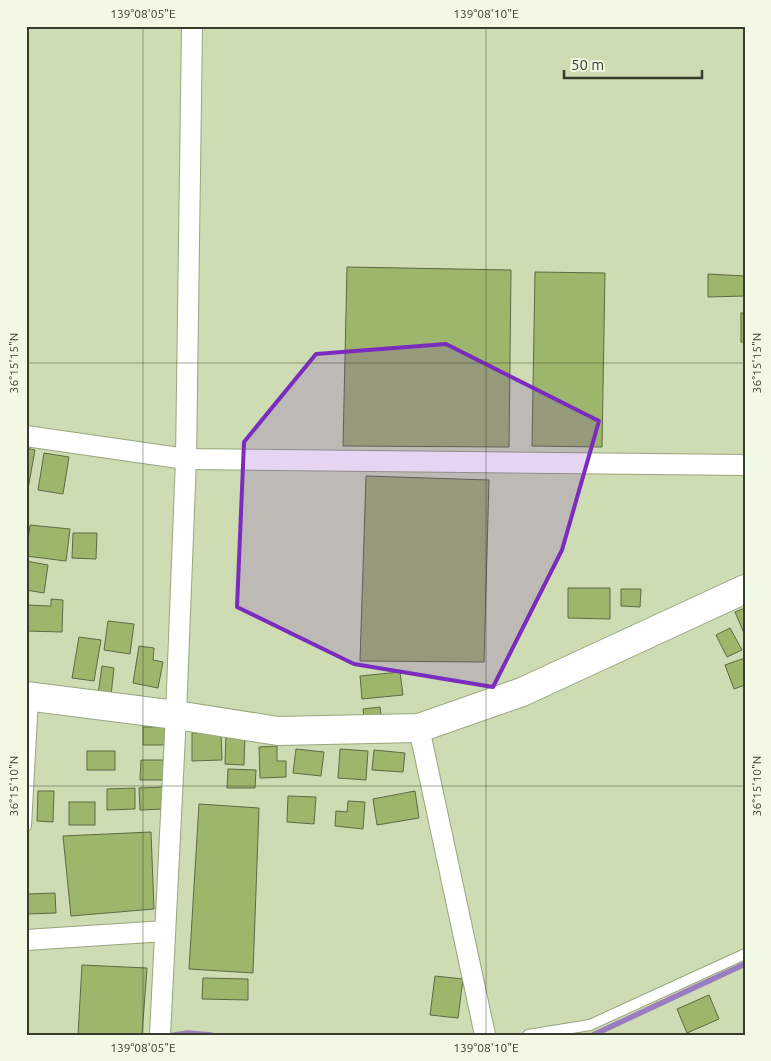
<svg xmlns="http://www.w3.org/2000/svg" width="771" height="1061" font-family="Ubuntu,sans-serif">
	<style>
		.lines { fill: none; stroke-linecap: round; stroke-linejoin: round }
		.stream { stroke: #9a7cc0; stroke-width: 5.5 }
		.building { fill: #9db66b; stroke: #5d6a44 }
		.lane-casing { stroke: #98a67e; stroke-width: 12 }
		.street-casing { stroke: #98a67e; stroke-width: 22 }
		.secondary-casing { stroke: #98a67e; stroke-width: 30 }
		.lane { stroke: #fff; stroke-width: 10 }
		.street { stroke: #fff; stroke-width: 20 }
		.secondary { stroke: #fff; stroke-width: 28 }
		.marked { fill: #7b2cbf; fill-opacity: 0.2; stroke: #7b2cbf; stroke-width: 4; stroke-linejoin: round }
		.ticks { fill: none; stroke: #373d2c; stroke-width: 1; stroke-opacity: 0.45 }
		.neatline { fill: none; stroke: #373d2c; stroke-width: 2 }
		.ticks-label { font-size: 12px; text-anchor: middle; fill: #373d2c }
	</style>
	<rect width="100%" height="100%" fill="#cddcb2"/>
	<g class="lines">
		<g class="stream">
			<polyline points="174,1035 188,1033 211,1035"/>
			<polyline points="593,1035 745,964"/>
		</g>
	</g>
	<g class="building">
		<polygon points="347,267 511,270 509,447 343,446"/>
		<polygon points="535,272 605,273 602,447 532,446"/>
		<polygon points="708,274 745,276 745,296 708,297"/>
		<rect x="741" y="313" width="4" height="29"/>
		<polygon points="26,448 35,450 28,489 26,488"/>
		<polygon points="44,453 69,457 63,494 38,490"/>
		<polygon points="366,476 489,480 484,662 360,661"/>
		<polygon points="30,525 70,529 66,561 26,556"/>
		<polygon points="73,533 97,533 96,559 72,558"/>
		<polygon points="26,561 48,565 44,593 26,590"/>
		<polygon points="568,588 610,588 610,619 568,618"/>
		<polygon points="621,589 641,589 640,607 621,606"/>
		<polygon points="51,599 63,600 62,632 26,631 26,605 51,606"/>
		<polygon points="745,608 745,633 744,633 735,612"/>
		<polygon points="108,621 134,624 130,654 104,650"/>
		<polygon points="730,628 742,650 727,657 716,635"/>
		<polygon points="79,637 101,640 94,681 72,678"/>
		<polygon points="139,646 154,648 153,660 163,662 158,688 133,683"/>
		<polygon points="745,658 745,685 734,689 725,665"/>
		<polygon points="102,666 114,668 111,695 98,694"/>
		<polygon points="400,672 403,695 362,699 360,676"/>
		<polygon points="380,707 382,722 365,725 363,709"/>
		<rect x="143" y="727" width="23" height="18"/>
		<polygon points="221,732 222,760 192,761 192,733"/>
		<polygon points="226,733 245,735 244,765 225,764"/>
		<polygon points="277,746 277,761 286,761 286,777 260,778 259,747"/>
		<polygon points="296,749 324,752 321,776 293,773"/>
		<polygon points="340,749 368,751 366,780 338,778"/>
		<polygon points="374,750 405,753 403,772 372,770"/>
		<rect x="87" y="751" width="28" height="19"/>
		<polygon points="141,760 164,760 164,780 140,780"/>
		<polygon points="228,769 256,770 255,788 227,788"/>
		<polygon points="163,787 164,809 140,810 139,788"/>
		<polygon points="135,788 135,809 107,810 107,789"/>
		<polygon points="38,791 54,791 53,822 37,821"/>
		<polygon points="415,791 419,818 377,825 373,799"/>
		<polygon points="288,796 316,797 314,824 287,822"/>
		<polygon points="348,801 365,802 363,829 335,826 336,811 347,812"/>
		<rect x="69" y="802" width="26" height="23"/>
		<polygon points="199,804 259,808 253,973 189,969"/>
		<polygon points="151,832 154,909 71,916 63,836"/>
		<polygon points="55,893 56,913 26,914 26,894"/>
		<polygon points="82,965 147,968 142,1035 78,1035"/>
		<polygon points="435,976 463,979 458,1018 430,1015"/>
		<polygon points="203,978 248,979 248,1000 202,999"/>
		<polygon points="709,995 719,1019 687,1033 677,1009"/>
	</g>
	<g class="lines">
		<g class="lane-casing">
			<g id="lane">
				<polyline points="26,826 33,698"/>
				<polyline points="528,1035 590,1025 745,954"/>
			</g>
		</g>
		<g class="street-casing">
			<g id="street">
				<polyline points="26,436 186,459 745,465"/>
				<polyline points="419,728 485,1035"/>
				<polyline points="26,940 165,931"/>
				<polyline points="160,1035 176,715 186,459 192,26"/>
			</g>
		</g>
		<g class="secondary-casing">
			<polyline id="secondary" points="26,696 176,715 278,731 419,728 522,692 745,589"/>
		</g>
		<use href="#lane" class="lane"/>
		<use href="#street" class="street"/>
		<use href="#secondary" class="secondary"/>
	</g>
	<path class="marked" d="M446 344 599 421 562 550 493 687 354 664 237 607 244 442 316 354Z"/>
	<path class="ticks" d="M143 26V1035M486 26V1035M26 363H745M26 786H745"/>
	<rect width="771" height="1061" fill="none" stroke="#f1f9e4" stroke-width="55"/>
	<path d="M564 70v8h138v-8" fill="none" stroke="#373d2c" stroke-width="2.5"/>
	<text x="571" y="70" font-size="15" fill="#373d2c" stroke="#f1f9e4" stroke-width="4" paint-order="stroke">50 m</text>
	<rect x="28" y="28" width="716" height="1006" class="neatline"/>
	<g class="ticks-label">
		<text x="143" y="18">139°08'05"E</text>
		<text x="486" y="18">139°08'10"E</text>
		<text transform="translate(14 363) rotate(-90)" y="4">36°15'15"N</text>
		<text transform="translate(757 363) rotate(-90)" y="4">36°15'15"N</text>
		<text transform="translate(14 786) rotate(-90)" y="4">36°15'10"N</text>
		<text transform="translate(757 786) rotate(-90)" y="4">36°15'10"N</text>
		<text x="143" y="1052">139°08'05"E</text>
		<text x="486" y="1052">139°08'10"E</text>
	</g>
</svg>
